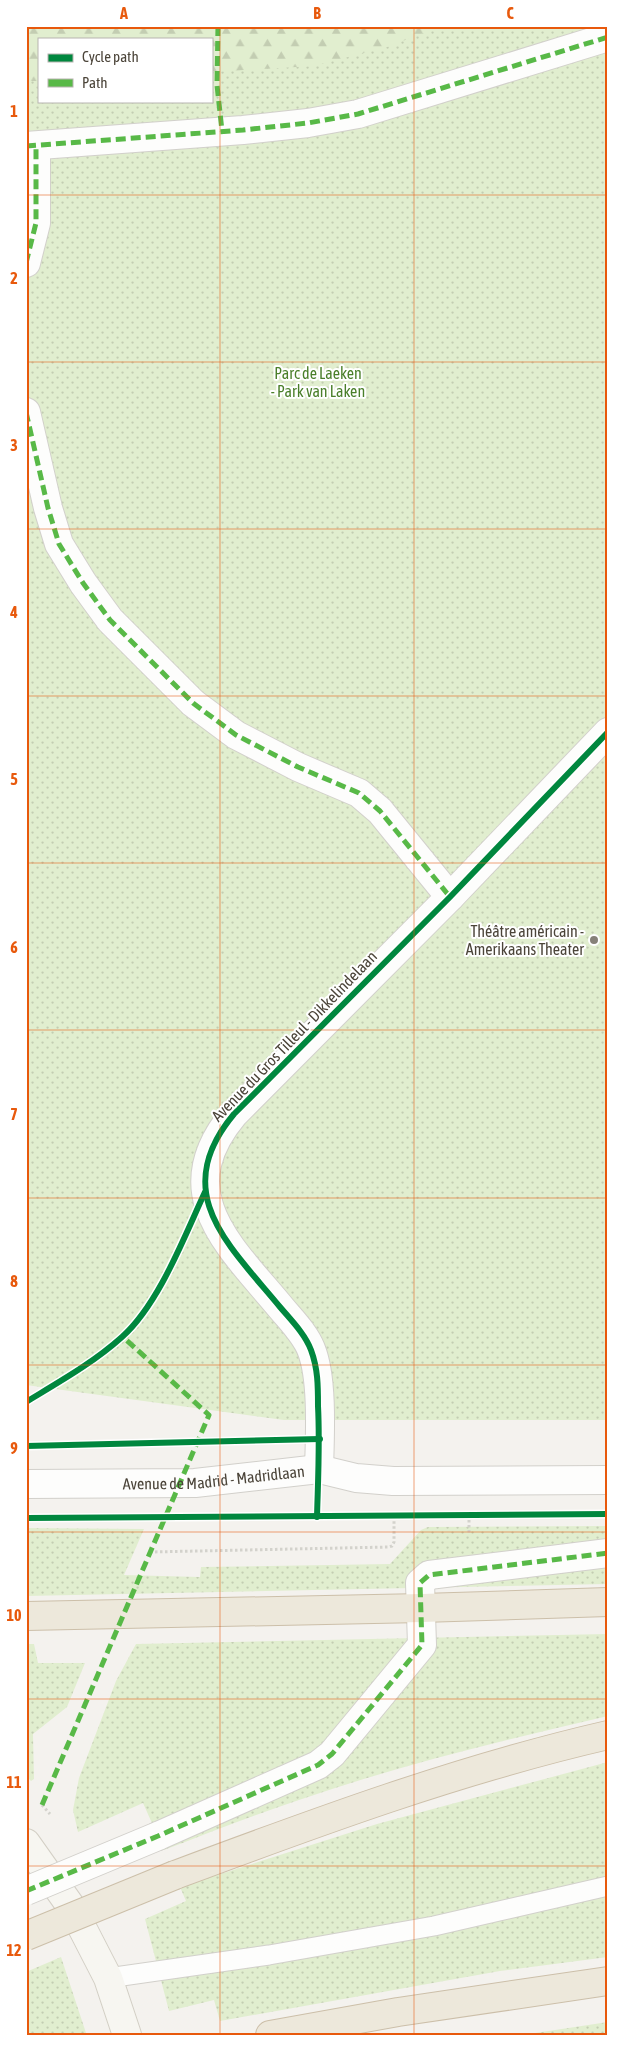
<svg xmlns="http://www.w3.org/2000/svg" width="634" height="2061" font-family="'Asap Condensed',sans-serif">
	<style>
		.green { fill: url(#green-dots); fill-rule: evenodd }
		.forest { fill: url(#forest-firs) }
		.lines { fill: none; stroke-linecap: round; stroke-linejoin: round }
		.lane-casing { stroke: #d2d0cb; stroke-width: 21 }
		.street-casing { stroke: #d2d0cb; stroke-width: 30 }
		.secondary-casing { stroke: #d3cfc5; stroke-width: 30 }
		.highway-casing { stroke: #ccbfa9; stroke-width: 30 }
		.path { stroke: #d3d2cc; stroke-width: 3; stroke-dasharray: 2.5 2.5; stroke-linecap: butt }
		.lane { stroke: #fdfdfc; stroke-width: 19 }
		.street { stroke: #fdfdfc; stroke-width: 28 }
		.secondary { stroke: #f7f6f1; stroke-width: 28 }
		.highway { stroke: #ede8db; stroke-width: 28 }
		.street-bridge-casing { stroke: #d2d0cb; stroke-width: 30; stroke-linecap: butt }
		.highway-bridge-casing { stroke: #ccbfa9; stroke-width: 30; stroke-linecap: butt }
		.street-bridge { stroke: #fdfdfc; stroke-width: 28 }
		.highway-bridge { stroke: #ede8db; stroke-width: 28 }
		.quiet { stroke: #58b947; stroke-width: 5; stroke-dasharray: 10 5; stroke-linecap: butt }
		.cycleway-casing { stroke: #fff; stroke-width: 9 }
		.cycleway { stroke: #00873e; stroke-width: 6 }
		.grid { fill: none; stroke: #e8590c; stroke-width: 1; stroke-opacity: 0.55 }
		.poi-dot { fill: #868178; stroke: #fff; stroke-width: 2 }
		.labels { text-anchor: middle; dominant-baseline: central; stroke-width: 4; stroke-linejoin: round; paint-order: stroke }
		.park-label { font-size: 16px; fill: #4a7f2a; stroke: #fff }
		.poi-label { font-size: 16px; fill: #4b4439; stroke: #fff; text-anchor: end }
		.street-label { font-size: 16px; fill: #4b4439; stroke: #fff }
		.neatline { fill: none; stroke: #e8590c; stroke-width: 2 }
		.grid-label { font-size: 16px; text-anchor: middle; font-weight: bold; fill: #e8590c }
	</style>
	<defs>
		<pattern id="green-dots" width="8" height="8" patternUnits="userSpaceOnUse" patternTransform="scale(1.25)"><rect width="8" height="8" fill="#e1eecf"/><path d="M2 2h.1M6 6h.1" fill="none" stroke="#c3cdb2" stroke-width="1.8" stroke-linecap="round"/></pattern>
		<pattern id="forest-firs" width="22" height="20" patternUnits="userSpaceOnUse" patternTransform="scale(1.25)"><rect width="22" height="20" fill="#e1eecf"/><path d="M5 1l3.5 6h-7zM16 11l3.5 6h-7z" fill="#c3cdb2"/></pattern>
	</defs>
	<rect width="100%" height="100%" fill="#f4f2ee"/>
	<g class="green">
		<path d="M26 26H608V1420H284L26 1385ZM39 39H211V101H39Z"/>
		<polygon points="608,1526 608,1584 26,1596 26,1528 144,1529 124,1575 200,1577 201,1567 390,1564 421,1530 428,1527"/>
		<path d="M608 1634V1716C504 1740 400 1765 299 1800 254 1815 209 1833 164 1850L143 1803 78 1832 73 1810 79 1778 116 1681 136 1644Z"/>
		<polygon points="26,1644 34,1644 38,1663 85,1663 67,1707 33,1734 34,1779 31,1781 26,1776"/>
		<polygon points="608,1762 608,1957 500,1971 220,2021 214,2000 169,2011 145,1919 186,1901 180,1887 377,1824"/>
		<polygon points="61,1957 86,2033 26,2035 26,1972"/>
		<polygon points="608,2022 608,2035 522,2035"/>
	</g>
	<polygon class="forest" points="26,26 442,26 387,47 313,66 211,72 211,39 39,39 39,81 26,81"/>
	<g class="lines">
		<g class="lane-casing">
			<polyline id="lane" points="108,1978 269,1955 434,1926 608,1886"/>
		</g>
		<g class="street-casing">
			<g id="street">
				<polyline points="26,146 243,130 308,123 358,114 608,37"/>
				<polyline points="26,263 36,223 36,146"/>
				<polyline points="26,412 48,508 59,544 83,583 110,620 193,703 236,735 298,767 359,793 380,811 450,897"/>
				<path d="M319 1469C320 1436 323 1378 311 1349 305 1334 292 1321 282 1309 231 1247 167 1194 234 1114L450 897 608 732"/>
				<path id="s1" d="M26 1484 195 1483 319 1469 356 1478 393 1481 608 1480"/>
				<polyline points="158,1836 318,1765 332,1754 422,1645 420,1583 429,1575 608,1553"/>
			</g>
		</g>
		<g class="secondary-casing">
			<polyline id="secondary" points="26,1843 72,1908 108,1978 127,2035"/>
		</g>
		<g class="highway-casing">
			<g id="highway">
				<polyline points="26,1616 422,1608 608,1602"/>
				<path d="M175 1875C317 1822 460 1769 608 1735"/>
				<polyline points="270,2035 398,2012 608,1981"/>
			</g>
		</g>
		<g class="path">
			<polyline points="469,1515 469,1534"/>
			<polyline points="150,1552 389,1547 392,1546 394,1542 394,1516"/>
			<polyline points="42,1805 50,1814"/>
		</g>
		<use href="#lane" class="lane"/>
		<use href="#street" class="street"/>
		<use href="#secondary" class="secondary"/>
		<use href="#highway" class="highway"/>
		<g class="street-bridge-casing">
			<polyline id="street-bridge" points="26,1891 158,1836"/>
		</g>
		<g class="highway-bridge-casing">
			<polyline id="highway-bridge" points="26,1936 175,1875"/>
		</g>
		<use href="#street-bridge" class="street-bridge"/>
		<use href="#highway-bridge" class="highway-bridge"/>
		<g class="quiet">
			<polyline points="218,26 217,85 222,131"/>
			<polyline points="26,146 243,130 308,123 358,114 608,37"/>
			<polyline points="26,263 36,223 36,146"/>
			<polyline points="26,412 48,508 59,544 83,583 110,620 193,703 236,735 298,767 359,793 380,811 450,897"/>
			<polyline points="42,1805 209,1415 123,1337"/>
			<polyline points="26,1891 158,1836 318,1765 332,1754 422,1645 420,1583 429,1575 608,1553"/>
		</g>
		<g class="cycleway-casing">
			<g id="cycleway">
				<path d="M26 1402C59 1382 93 1363 122 1337 159 1304 184 1237 205 1192"/>
				<polyline points="26,1446 320,1439"/>
				<path d="M317 1517C318 1480 320 1443 318 1406 318 1386 318 1369 311 1350 305 1334 291 1320 280 1307 229 1245 168 1193 234 1114L450 897 608 732"/>
				<polyline points="26,1518 608,1514"/>
			</g>
		</g>
		<use href="#cycleway" class="cycleway"/>
	</g>
	<path class="grid" d="M220 26V2035M414 26V2035M26 195H608M26 362H608M26 529H608M26 696H608M26 863H608M26 1030H608M26 1198H608M26 1365H608M26 1532H608M26 1699H608M26 1866H608"/>
	<circle class="poi-dot" cx="594" cy="940" r="5"/>
	<g class="labels">
		<g class="park-label">
			<text x="318" y="373">Parc de Laeken<tspan x="318" dy="18">- Park van Laken</tspan></text>
		</g>
		<g class="poi-label">
			<text x="584" y="931">Théâtre américain -<tspan x="584" dy="18">Amerikaans Theater</tspan></text>
		</g>
		<g class="street-label">
			<text transform="translate(294 1036) rotate(-46)">Avenue du Gros Tilleul - Dikkelindelaan</text>
			<text stroke="none"><textPath href="#s1" startOffset="188">Avenue de Madrid - Madridlaan</textPath></text>
		</g>
	</g>
	<rect width="634" height="2061" fill="none" stroke="#ffffff" stroke-width="55"/>
	<rect x="38" y="38" width="175" height="65" fill="#ffffff" stroke="#b7b4b0"/>
	<rect x="48" y="54" width="25" height="8" fill="#00873e" stroke="#b7b4b0"/>
	<text x="82" y="62" font-size="15" fill="#4b4439">Cycle path</text>
	<rect x="48" y="79" width="25" height="8" fill="#58b947" stroke="#b7b4b0"/>
	<text x="82" y="88" font-size="15" fill="#4b4439">Path</text>
	<rect x="28" y="28" width="578" height="2006" class="neatline"/>
	<g class="grid-label">
		<text x="124" y="19">A</text>
		<text x="317" y="19">B</text>
		<text x="510" y="19">C</text>
		<text x="14" y="117">1</text>
		<text x="14" y="284">2</text>
		<text x="14" y="451">3</text>
		<text x="14" y="618">4</text>
		<text x="14" y="785">5</text>
		<text x="14" y="953">6</text>
		<text x="14" y="1120">7</text>
		<text x="14" y="1287">8</text>
		<text x="14" y="1454">9</text>
		<text x="14" y="1621">10</text>
		<text x="14" y="1788">11</text>
		<text x="14" y="1956">12</text>
	</g>
</svg>
